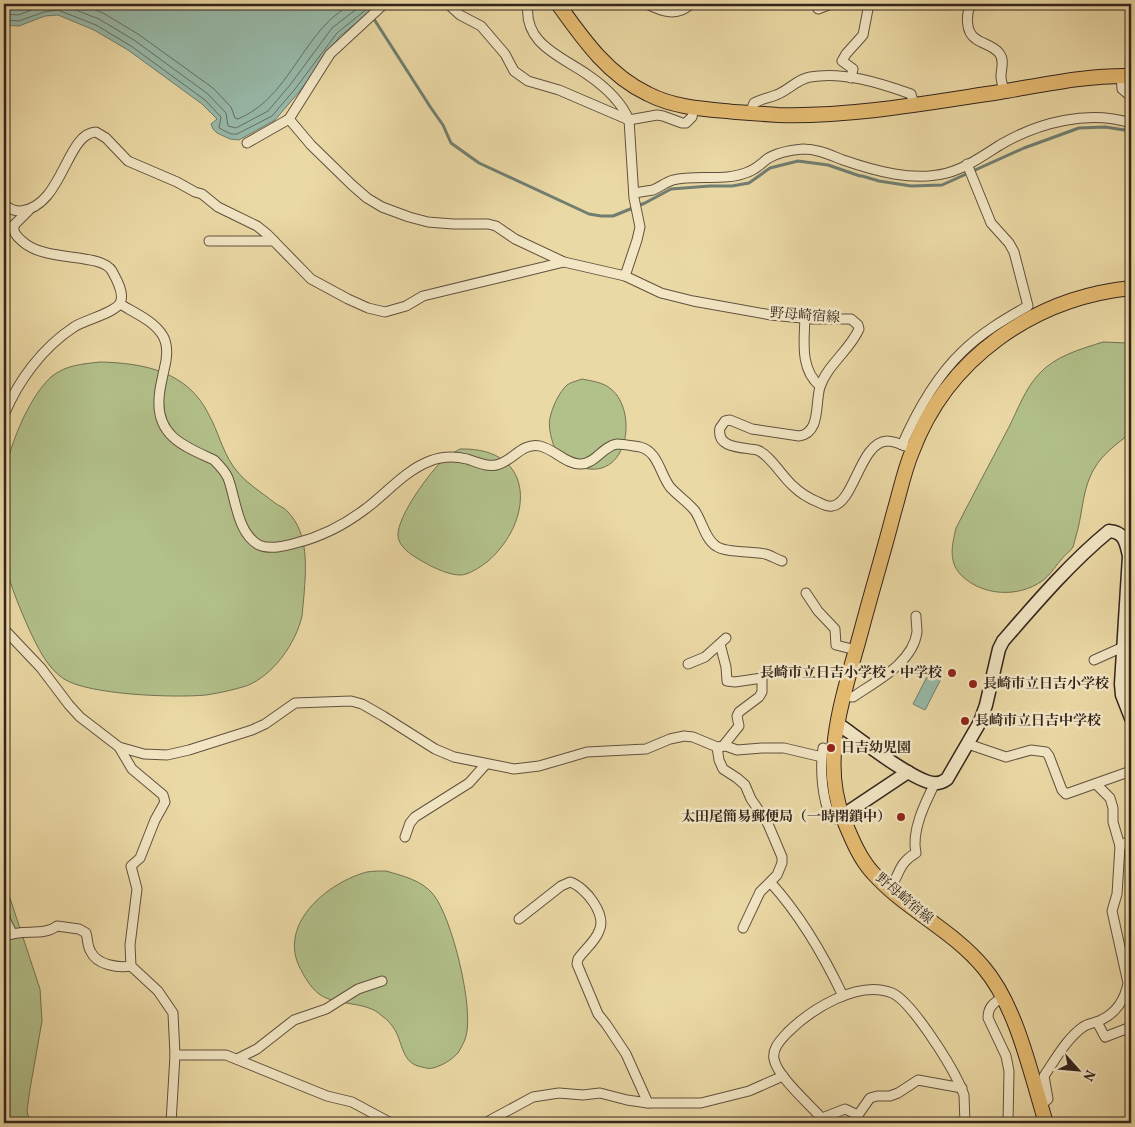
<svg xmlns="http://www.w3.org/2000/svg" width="1135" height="1127" font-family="Vollkorn,'Noto Serif JP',serif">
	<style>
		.green { fill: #b2c08a; stroke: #727254 }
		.water { fill: #98baaa; stroke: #707e72 }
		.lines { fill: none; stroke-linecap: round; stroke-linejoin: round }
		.shore { stroke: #666f64; stroke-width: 1 }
		.stream { stroke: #707e72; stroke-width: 3 }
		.street-casing { stroke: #61513f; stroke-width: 11 }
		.secondary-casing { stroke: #33241d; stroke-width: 15 }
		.primary-casing { stroke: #33241d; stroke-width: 16 }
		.street { stroke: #f2e6c4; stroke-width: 9 }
		.secondary { stroke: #f2e6c4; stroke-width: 12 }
		.primary { stroke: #e6bc72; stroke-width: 14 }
		.poi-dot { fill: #8f2418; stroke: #f2e6c4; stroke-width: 2 }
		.labels { text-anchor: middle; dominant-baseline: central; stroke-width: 5; stroke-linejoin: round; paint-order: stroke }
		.street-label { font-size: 14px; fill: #33241d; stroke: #f2e6c4 }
		.poi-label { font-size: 14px; font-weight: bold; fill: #33241d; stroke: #f2e6c4; text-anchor: start }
	</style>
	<rect width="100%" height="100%" fill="#ebd9a5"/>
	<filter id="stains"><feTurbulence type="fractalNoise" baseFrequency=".004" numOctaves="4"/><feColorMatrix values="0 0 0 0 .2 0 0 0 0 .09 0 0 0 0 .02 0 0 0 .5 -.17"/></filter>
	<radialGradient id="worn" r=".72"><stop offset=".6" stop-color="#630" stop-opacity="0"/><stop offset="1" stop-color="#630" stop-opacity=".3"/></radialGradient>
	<g class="green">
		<path d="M1103 342 1127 343 1131 345V433C1115 445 1098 457 1090 477 1082 495 1082 517 1076 536 1075 539 1074 544 1073 547 1070 552 1063 556 1060 561 1054 568 1050 575 1042 581 1018 598 982 596 961 575 948 561 952 545 956 528 973 495 991 461 1009 427 1018 409 1025 389 1039 374 1055 356 1081 349 1103 342Z"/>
		<path d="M100 362C143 363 188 371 209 415 218 431 222 450 233 466 244 482 260 491 275 503 279 506 285 508 288 512 309 534 306 568 304 595 303 602 303 609 302 616 296 643 273 676 246 686 233 690 219 693 206 695 175 698 89 695 64 679 47 668 37 646 29 629 22 613 15 597 10 581 3 550 1 514 4 483 6 452 28 398 51 377 65 365 83 364 100 362Z"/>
		<path d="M582 379C591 381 603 382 611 389 625 400 629 425 624 442 617 467 598 475 574 465 571 464 566 463 563 461 555 455 547 429 550 418 552 408 559 392 567 385 571 382 577 381 582 379Z"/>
		<path d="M460 449C537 447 534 522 487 562 480 567 469 575 460 575 451 575 439 570 431 566 420 560 399 550 398 536 397 516 430 472 444 459 448 455 455 452 460 449Z"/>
		<path d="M386 871C403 876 421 880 433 894 452 917 474 1008 466 1036 465 1041 461 1048 458 1053 450 1061 443 1065 433 1068 429 1069 426 1068 422 1067 402 1064 403 1044 395 1030 392 1025 387 1019 382 1016 366 1000 337 1007 319 994 310 987 304 976 299 966 279 922 329 882 367 872 373 871 380 871 386 871Z"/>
		<polygon points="4,880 40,989 42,1021 30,1089 27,1111 30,1123 4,1123"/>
	</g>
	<g class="water">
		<polygon points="4,4 379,4 373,10 340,36 299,92 275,120 239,140 230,139 217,133 213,129 211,124 217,119 202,104 128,50 94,30 58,15 45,16 19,26 4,25"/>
		<polygon points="929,673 941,679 925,710 913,704"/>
	</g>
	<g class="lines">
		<g class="shore">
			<polyline points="60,4 99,19 134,40 208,94 226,113 228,126 236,128 268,111 290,85 332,28 363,4"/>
			<path d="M80 4 103 13 138 34 213 88 231 107 235 118 238 119C281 101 296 55 327 23 333 16 343 10 351 4"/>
			<polyline points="4,14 18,15 42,6 55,4"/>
			<polyline points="4,20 19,21 44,12 58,10 96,25 131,46 205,100 221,117 219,128 231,134 237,134 272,116 295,89 337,33 373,4"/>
		</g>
		<polyline class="stream" points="372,16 431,108 443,125 451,143 479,163 589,214 601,216 613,216 645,203 671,189 710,186 732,186 749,183 770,168 798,161 828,165 860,176 862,176 879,181 911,186 942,185 1024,148 1079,128 1105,127 1131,131"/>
		<g class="street-casing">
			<g id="street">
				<polyline points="448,4 460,15 481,26 505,54 514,71 528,81 559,90 629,120 657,115 663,116 682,123 686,123 692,117 694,108"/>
				<path d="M528 4C523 44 561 56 588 75 604 86 621 101 629 120L634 198 640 227 637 240 625 276"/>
				<path d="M647 4C663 12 677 17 691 4"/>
				<path d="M971 4C966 14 965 32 976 39 983 44 994 46 999 53 1005 60 1001 69 1001 76 1001 81 1003 86 1004 91"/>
				<polyline points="818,9 831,4"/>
				<polyline points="1121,75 1122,89 1131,97"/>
				<polyline points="851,78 853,69 842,61 846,54 863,35 869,4"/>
				<path d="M750 113 754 103C761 99 769 98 776 95 788 91 797 79 810 77 843 71 880 83 911 94L914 105"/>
				<path d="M289 119 311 145 352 185 367 198 382 207 409 217 428 222 453 224H488L496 226 515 239 564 262 625 276 661 293 693 301 771 315 812 319H851L858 325 859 329C850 350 827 365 820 387 815 403 821 433 799 436L752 429 730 420 725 421 720 428C716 449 743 447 757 450 769 454 782 476 792 485 800 493 808 498 818 502 822 504 827 507 832 506 854 504 860 442 887 441 895 441 905 446 913 449"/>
				<polyline points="247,143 289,119 330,54 384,4"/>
				<path d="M634 193C640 192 647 191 653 190 660 187 666 182 673 180 697 174 725 182 748 172 756 169 761 164 767 159 776 153 792 150 803 149 818 149 830 155 843 160 875 171 913 182 947 173 966 168 984 155 1000 145 1039 122 1088 110 1131 123"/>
				<path d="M4 203C8 209 14 211 21 211 63 206 66 133 96 132L106 138 128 161 177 182 195 192 202 194 218 207 257 226 267 234 311 279 348 299 368 308 385 312 406 306 423 296 564 262"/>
				<polyline points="209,241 274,241"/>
				<path d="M120 304C135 313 154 321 163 336 169 347 167 359 164 370 162 380 159 390 159 400 157 437 186 447 214 460 219 465 225 471 228 478 236 499 237 533 259 545 270 550 285 546 296 543 320 537 344 525 364 510 386 494 404 471 430 461 443 456 454 456 467 459 477 462 486 467 496 465 512 462 522 442 540 446 554 449 567 465 581 464 595 464 603 446 617 444 623 444 633 446 640 447 658 451 660 474 670 487 678 496 688 502 695 511 702 521 705 539 716 546 725 553 752 551 765 554 770 555 776 559 782 561"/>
				<path d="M805 318C804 341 800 370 820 386"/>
				<path d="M4 415C18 381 42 348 74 327 84 320 115 313 120 303 125 294 117 280 112 271 101 252 45 263 22 241 16 236 13 232 14 225L29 210"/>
				<path d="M902 445C917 411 935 378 962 352 981 333 1005 319 1028 306L1014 252 1009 243 991 223 967 164"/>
				<polyline points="806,593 818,611 835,629 836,645 856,650"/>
				<polyline points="4,629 41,668 69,705 80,717 119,747 144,754 167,755 189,750 252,730 265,724 295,703 351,701 362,704 383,716 435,749 454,757 514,769 539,766 587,752 646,749 670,739 684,736 693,737 717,747 726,746 737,750 762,748 784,748 822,757"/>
				<polyline points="720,644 726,667 727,681 735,682 762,678 762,692 759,697 739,712 737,716 739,726 723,746"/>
				<polyline points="1094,660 1123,647"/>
				<polyline points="688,664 705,657 726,638"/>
				<path d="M844 696 853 697C876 681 913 663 917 632 917 627 916 621 916 616"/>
				<polyline points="968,744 1006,757 1031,750 1046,752 1049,756 1062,790 1066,794 1131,771"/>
				<polyline points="119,747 132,769 163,795 165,802 155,820 140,858 131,866 137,889 130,945 131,966 158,991 173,1013 175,1055 226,1055 327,1096 352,1102 391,1123"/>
				<polyline points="717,747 719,760 723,769 737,778 745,785 751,799 768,824 782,857 782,863 777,875 760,892 743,928"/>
				<path d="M823 748C820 770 822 798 831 818L837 819 842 816"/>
				<polyline points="405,837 410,823 415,817 469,783 486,764"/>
				<polyline points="1120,846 1131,840"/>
				<path d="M771 883C801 916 824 956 843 996"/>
				<path d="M889 889C901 874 897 864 916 853 911 831 925 803 935 783"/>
				<polyline points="4,911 6,921 12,933"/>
				<path d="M519 919 561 886 570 882C586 887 607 915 599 931 595 942 584 950 578 959L577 964 598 1014 606 1024 626 1054 648 1103"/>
				<path d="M6 936C22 928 43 937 57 926L79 929 86 933C88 939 87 946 91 952 97 965 118 968 131 966"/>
				<path d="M1003 997C994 1003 988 1006 988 1018L1006 1056 1009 1071 1008 1123"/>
				<polyline points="1097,1022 1105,1037 1131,1027"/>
				<polyline points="237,1059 257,1049 294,1020 326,1009 358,989 382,981"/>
				<path d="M1040 1106 1048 1099 1044 1076C1055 1060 1067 1038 1083 1027 1088 1023 1096 1023 1101 1020 1116 1013 1125 999 1128 983L1112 911 1117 894 1120 846 1113 822V808L1110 798 1096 784"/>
				<polyline points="822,1118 845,1109 858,1115 870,1098 877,1096 890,1096 898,1093 918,1080 962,1088"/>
				<polyline points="171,1123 175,1055"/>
				<polyline points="485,1123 533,1097 559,1093 583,1095 600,1093 627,1100 648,1103 701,1103 749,1091 783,1076"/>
				<path d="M826 1123C813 1107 777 1077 774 1059 772 1048 781 1040 787 1033 810 1010 858 979 892 993 911 1001 949 1062 959 1083L964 1095 965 1123"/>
			</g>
		</g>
		<g class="secondary-casing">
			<g id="secondary">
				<path d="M838 724C857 737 913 781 933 783 939 784 943 782 947 779L980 722 986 705 999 649 1003 641C1036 603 1070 563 1109 531 1125 532 1126 543 1129 556L1121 684 1122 695 1131 718"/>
				<polyline points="842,816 908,772"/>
			</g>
		</g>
		<g class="primary-casing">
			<g id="primary">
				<path d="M558 4C583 39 608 75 648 94 675 108 706 109 736 112 750 113 764 114 778 115 852 117 927 103 1000 92 1043 85 1087 75 1131 76"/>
				<path d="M1046 1123C1031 1075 1017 1007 984 968 953 930 906 910 873 873 859 858 851 837 843 818 819 756 846 689 862 628 872 590 884 551 894 512 900 492 904 471 912 452 947 358 1034 298 1131 288"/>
			</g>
		</g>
		<use href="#street" class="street"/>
		<use href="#secondary" class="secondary"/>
		<use href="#primary" class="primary"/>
	</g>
	<g class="poi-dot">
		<circle cx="952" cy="673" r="5"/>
		<circle cx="973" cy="684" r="5"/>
		<circle cx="965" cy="721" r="5"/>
		<circle cx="831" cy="748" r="5"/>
		<circle cx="901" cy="817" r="5"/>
	</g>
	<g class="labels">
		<g class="street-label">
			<text transform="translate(805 316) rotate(4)">野母崎宿線</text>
			<text transform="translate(904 899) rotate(40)">野母崎宿線</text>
		</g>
		<g class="poi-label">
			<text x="942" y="673" text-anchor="end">長崎市立日吉小学校・中学校</text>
			<text x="983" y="684">長崎市立日吉小学校</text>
			<text x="975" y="721">長崎市立日吉中学校</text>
			<text x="841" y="748">日吉幼児園</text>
			<text x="891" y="817" text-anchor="end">太田尾簡易郵便局（一時閉鎖中）</text>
		</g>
	</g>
	<rect width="1135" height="1127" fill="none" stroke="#ebd9a5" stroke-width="20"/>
	<rect x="5" y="5" width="1125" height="1117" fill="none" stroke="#33241d" stroke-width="2.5"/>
	<rect x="10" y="10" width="1115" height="1107" fill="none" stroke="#33241d"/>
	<g transform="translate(1078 1070) rotate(117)" stroke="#f2e6c4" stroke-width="4" paint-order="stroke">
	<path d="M0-4L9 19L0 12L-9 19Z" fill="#33241d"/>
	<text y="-8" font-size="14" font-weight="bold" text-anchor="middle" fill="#33241d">N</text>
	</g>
	<rect width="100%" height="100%" filter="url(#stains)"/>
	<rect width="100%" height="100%" fill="url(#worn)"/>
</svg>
